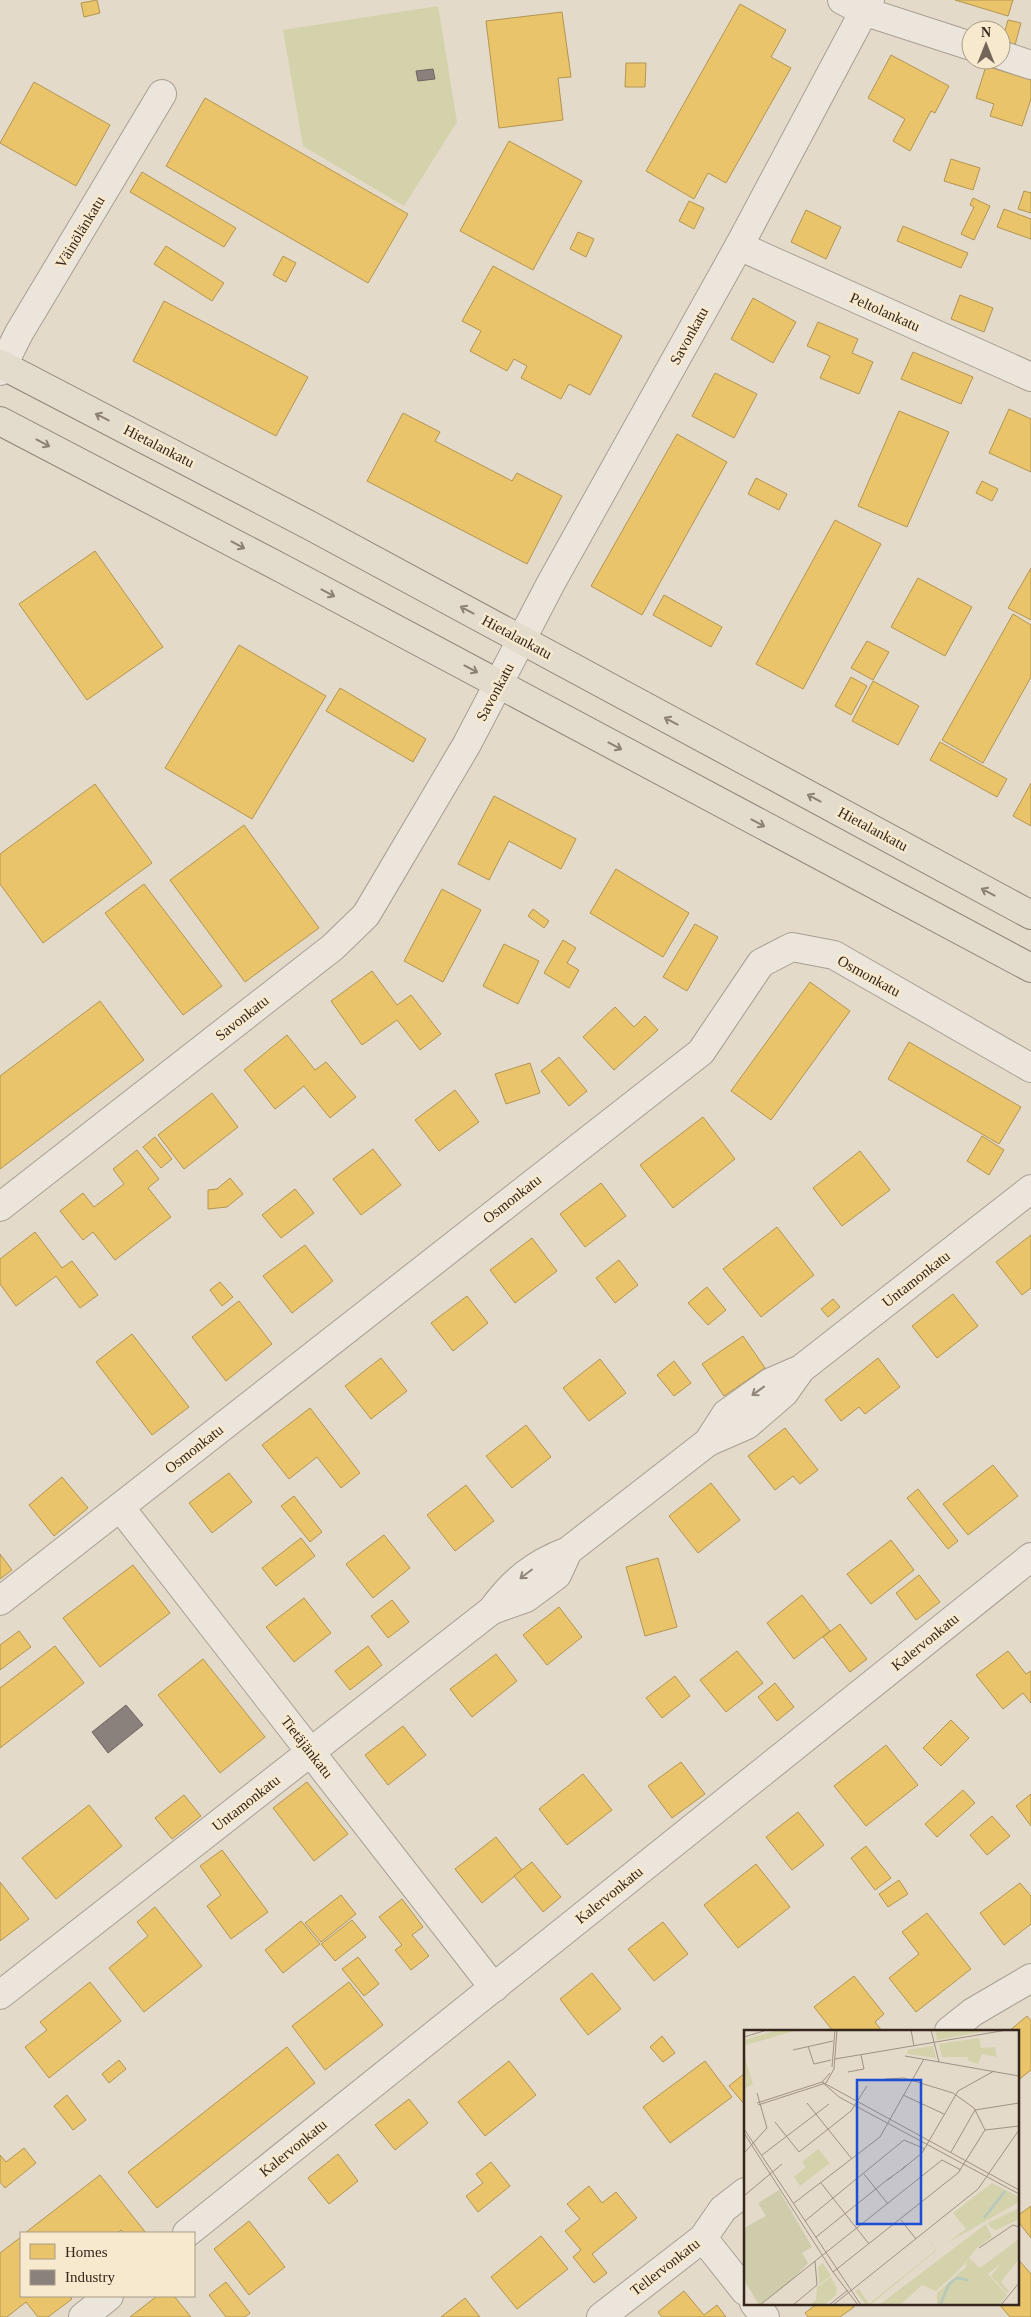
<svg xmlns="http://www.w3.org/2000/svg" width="1031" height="2317" font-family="'Times New Roman',serif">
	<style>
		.green { fill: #d4d2ab }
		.homes { fill: #e9c46a; stroke: #b39553 }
		.industry { fill: #8a817c; stroke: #71665f }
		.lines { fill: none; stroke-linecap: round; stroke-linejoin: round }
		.minor-casing { stroke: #a89f93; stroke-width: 30 }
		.major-casing { stroke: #8d8579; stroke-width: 30 }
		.minor { stroke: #ebe5db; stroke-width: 28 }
		.major { stroke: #e3dbcc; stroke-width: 28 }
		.oneway { stroke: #8c8174 }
		.oneway2 { stroke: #90867c }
		.labels { text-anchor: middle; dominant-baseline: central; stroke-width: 5; stroke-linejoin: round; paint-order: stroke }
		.street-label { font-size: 15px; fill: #36271c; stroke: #f6e9ce }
		.inset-river { fill: none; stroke: #b5c8bc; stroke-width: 2.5 }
		.inset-road { fill: none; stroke: #9e9284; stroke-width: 1 }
		.view { fill: #1d4ed8; fill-opacity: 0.15; stroke: #1d4ed8; stroke-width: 2.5 }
		.inset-edge { fill: none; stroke: #36271c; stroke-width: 2.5 }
	</style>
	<rect width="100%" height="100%" fill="#e3dac9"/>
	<polygon class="green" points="438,6 457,122 404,206 303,146 283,30"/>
	<g class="homes">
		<polygon points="97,0 100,13 84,17 81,3"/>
		<polygon points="955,0 1013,0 1008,16"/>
		<polygon points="740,4 786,30 771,57 791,68 726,183 708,173 694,199 646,171"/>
		<polygon points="562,12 571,77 558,78 563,120 499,128 486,21"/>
		<polygon points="1008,20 1021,23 1015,45 1002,41"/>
		<polygon points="891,55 949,86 935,113 931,111 910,151 893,141 905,119 868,98"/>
		<polygon points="626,63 646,63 645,87 625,87"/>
		<polygon points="986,66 1031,80 1031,99 1022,126 990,116 994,104 976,98"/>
		<polygon points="34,82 110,125 76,186 0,143"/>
		<polygon points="205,98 408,214 368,283 166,166"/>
		<polygon points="509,141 582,181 533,270 460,231"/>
		<polygon points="951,159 980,168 973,190 944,181"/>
		<polygon points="142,172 236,228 224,247 130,192"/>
		<polygon points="1024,191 1031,193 1031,213 1018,209"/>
		<polygon points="973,198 990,206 974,240 961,234 974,207 970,205"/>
		<polygon points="689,201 704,208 694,229 679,221"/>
		<polygon points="1004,209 1031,219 1031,239 997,227"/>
		<polygon points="806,210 841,227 826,259 791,242"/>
		<polygon points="903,226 968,253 961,268 897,241"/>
		<polygon points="578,232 594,239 586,257 570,249"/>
		<polygon points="166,246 224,283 212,301 154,264"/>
		<polygon points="283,256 296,263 286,282 273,275"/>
		<polygon points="493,266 622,336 590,395 569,384 561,399 521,378 527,366 514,359 507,371 470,351 481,331 462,321"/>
		<polygon points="960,295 993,308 984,332 951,319"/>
		<polygon points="753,298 796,322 773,363 731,339"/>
		<polygon points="164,301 308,377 276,436 133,361"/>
		<polygon points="818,322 858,339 852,353 873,362 859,394 820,378 830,356 807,346"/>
		<polygon points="913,352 973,377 961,404 901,379"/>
		<polygon points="715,373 757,394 734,438 692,416"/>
		<polygon points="1009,409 1031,419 1031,472 989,453"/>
		<polygon points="899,411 949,432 907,527 858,506"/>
		<polygon points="403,413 440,432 435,441 512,481 517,473 562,496 527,564 367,481"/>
		<polygon points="677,434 727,462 642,615 591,586"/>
		<polygon points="756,478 787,494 779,510 748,494"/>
		<polygon points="982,481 998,489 992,501 976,493"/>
		<polygon points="835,520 881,544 803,689 756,664"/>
		<polygon points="95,551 163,647 87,700 19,604"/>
		<polygon points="1031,568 1031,620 1008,608"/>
		<polygon points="918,578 972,607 945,656 891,627"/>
		<polygon points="664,595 722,627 711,647 653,615"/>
		<polygon points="1013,614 1031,625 1031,677 983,763 942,740"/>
		<polygon points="867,641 889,652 873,680 851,668"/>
		<polygon points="239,645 326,696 252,819 165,768"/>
		<polygon points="851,677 867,686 851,715 835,706"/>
		<polygon points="873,681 919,706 898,745 852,721"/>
		<polygon points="340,688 426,739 413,762 326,711"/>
		<polygon points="940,742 1007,779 997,797 930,760"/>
		<polygon points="1031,783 1031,826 1013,816"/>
		<polygon points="95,784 152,863 43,943 0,884 0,854"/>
		<polygon points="494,796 576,839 561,869 509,841 489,880 458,864"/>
		<polygon points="244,825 319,928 245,982 170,880"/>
		<polygon points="616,869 689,913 663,957 590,913"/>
		<polygon points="144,884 222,986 183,1015 105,913"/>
		<polygon points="442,889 481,910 443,982 404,961"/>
		<polygon points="533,909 549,921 544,928 528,916"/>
		<polygon points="695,924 718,937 687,991 663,977"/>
		<polygon points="563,940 576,948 567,963 579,970 569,988 544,973"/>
		<polygon points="504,944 539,961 518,1004 483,986"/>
		<polygon points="372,971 397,1005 411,995 441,1034 420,1050 397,1020 362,1045 331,1001"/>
		<polygon points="810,982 850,1011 771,1120 731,1091"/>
		<polygon points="100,1001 144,1060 0,1169 0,1076"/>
		<polygon points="615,1007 634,1027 645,1016 658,1030 614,1070 583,1037"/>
		<polygon points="287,1035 315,1070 326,1062 356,1097 330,1118 304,1086 275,1109 244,1070"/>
		<polygon points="909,1042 1021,1107 999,1144 888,1079"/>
		<polygon points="559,1057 587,1091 569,1106 541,1071"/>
		<polygon points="530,1063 540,1093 506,1104 495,1074"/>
		<polygon points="455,1090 479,1122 439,1151 415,1120"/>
		<polygon points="212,1093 238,1127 184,1169 158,1135"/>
		<polygon points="703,1117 735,1159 673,1208 640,1165"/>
		<polygon points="982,1136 1004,1150 989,1175 967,1161"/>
		<polygon points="155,1137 172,1159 161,1168 143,1147"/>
		<polygon points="373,1149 401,1185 361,1215 333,1179"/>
		<polygon points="137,1150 159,1179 148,1188 171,1217 115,1260 93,1232 83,1240 60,1211 83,1193 94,1207 124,1184 113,1169"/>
		<polygon points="860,1151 890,1190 842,1226 813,1188"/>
		<polygon points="230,1178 243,1194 227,1207 208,1209 208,1190 217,1189"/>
		<polygon points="601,1183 626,1216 585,1247 560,1214"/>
		<polygon points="295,1189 314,1213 281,1238 262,1215"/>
		<polygon points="777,1227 814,1275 761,1317 723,1269"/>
		<polygon points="35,1232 62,1268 72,1261 98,1295 80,1308 56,1276 16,1306 0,1284 0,1259"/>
		<polygon points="1031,1235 1031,1288 1022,1295 996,1262"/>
		<polygon points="532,1238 557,1271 515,1303 490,1270"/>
		<polygon points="305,1245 333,1281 292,1313 263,1276"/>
		<polygon points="619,1260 638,1285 615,1303 596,1278"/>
		<polygon points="220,1282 233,1297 222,1306 210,1290"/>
		<polygon points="707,1287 726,1310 708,1325 688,1303"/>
		<polygon points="953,1294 978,1326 937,1358 912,1326"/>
		<polygon points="467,1296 488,1323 453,1351 431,1323"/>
		<polygon points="833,1299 840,1307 828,1317 821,1309"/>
		<polygon points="239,1301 272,1344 226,1381 192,1337"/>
		<polygon points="132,1334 189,1407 152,1435 96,1362"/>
		<polygon points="743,1336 765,1368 724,1396 702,1364"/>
		<polygon points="381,1358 407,1391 371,1419 345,1386"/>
		<polygon points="878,1358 900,1387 865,1414 859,1407 841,1421 825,1400"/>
		<polygon points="600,1359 626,1393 589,1421 563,1388"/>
		<polygon points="674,1361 691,1383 674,1396 657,1375"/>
		<polygon points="310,1408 360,1473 341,1488 317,1457 289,1479 262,1445"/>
		<polygon points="526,1425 551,1457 512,1488 486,1456"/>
		<polygon points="785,1428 818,1470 800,1484 793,1476 775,1490 748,1456"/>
		<polygon points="993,1465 1018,1496 968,1535 943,1504"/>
		<polygon points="229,1473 252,1502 212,1533 189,1503"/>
		<polygon points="62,1477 88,1508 54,1536 29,1505"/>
		<polygon points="711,1483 740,1520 698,1553 669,1516"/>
		<polygon points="466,1485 494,1521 455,1551 427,1515"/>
		<polygon points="918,1489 958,1541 948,1549 907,1498"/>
		<polygon points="294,1496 322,1532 310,1542 281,1506"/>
		<polygon points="384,1535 410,1568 373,1598 346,1564"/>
		<polygon points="301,1538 315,1556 276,1586 262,1568"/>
		<polygon points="891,1540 914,1570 871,1604 847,1574"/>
		<polygon points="0,1554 12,1570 0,1579"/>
		<polygon points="658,1558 677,1627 645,1636 626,1567"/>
		<polygon points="133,1565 170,1613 100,1667 63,1618"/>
		<polygon points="919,1575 940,1602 916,1620 896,1593"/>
		<polygon points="802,1595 830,1631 794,1659 767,1623"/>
		<polygon points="304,1598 331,1633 294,1662 266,1627"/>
		<polygon points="392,1600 409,1622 388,1638 371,1616"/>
		<polygon points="559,1607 582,1637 547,1665 523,1635"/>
		<polygon points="840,1624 867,1659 850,1672 823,1637"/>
		<polygon points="19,1631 31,1647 0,1670 0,1645"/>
		<polygon points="55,1646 84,1683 0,1748 0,1688"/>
		<polygon points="368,1646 382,1665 350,1690 335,1671"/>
		<polygon points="737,1651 763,1683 726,1712 700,1680"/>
		<polygon points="1008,1651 1026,1674 1031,1671 1031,1703 1023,1693 1003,1709 976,1675"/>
		<polygon points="496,1654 517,1681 472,1717 450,1689"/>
		<polygon points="203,1659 265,1737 220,1773 158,1695"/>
		<polygon points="675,1676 690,1696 662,1718 646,1698"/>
		<polygon points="775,1683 794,1707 777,1721 758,1697"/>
		<polygon points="951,1720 969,1738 941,1766 923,1748"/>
		<polygon points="403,1726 426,1755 388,1785 365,1755"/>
		<polygon points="886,1745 918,1785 866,1826 834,1786"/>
		<polygon points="681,1762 705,1794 672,1818 648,1786"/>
		<polygon points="583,1774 612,1810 567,1845 539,1809"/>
		<polygon points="307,1782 348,1834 314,1861 273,1808"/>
		<polygon points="963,1790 975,1803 937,1837 925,1824"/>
		<polygon points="1031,1794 1031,1826 1016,1806"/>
		<polygon points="184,1795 201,1816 172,1839 155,1818"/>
		<polygon points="89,1805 122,1846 56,1899 22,1858"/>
		<polygon points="798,1812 824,1845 792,1870 766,1837"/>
		<polygon points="992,1816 1010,1836 987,1855 970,1835"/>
		<polygon points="496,1837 522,1870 482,1903 455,1869"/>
		<polygon points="866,1846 891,1878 875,1890 851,1858"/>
		<polygon points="222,1850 268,1912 231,1939 207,1906 221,1895 200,1866"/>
		<polygon points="532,1862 561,1897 543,1912 514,1876"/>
		<polygon points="756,1864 790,1907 738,1948 704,1905"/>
		<polygon points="899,1880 908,1894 888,1907 879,1894"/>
		<polygon points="0,1882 29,1919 0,1941"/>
		<polygon points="1020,1883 1031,1896 1031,1924 1004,1945 980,1913"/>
		<polygon points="341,1895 356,1914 321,1942 305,1923"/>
		<polygon points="402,1899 423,1927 412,1935 429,1956 411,1970 395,1950 402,1945 379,1917"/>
		<polygon points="155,1907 202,1966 144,2012 109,1968 148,1936 137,1922"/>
		<polygon points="927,1913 971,1969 916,2012 889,1978 919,1954 902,1932"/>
		<polygon points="352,1920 366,1937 335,1961 321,1944"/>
		<polygon points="301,1921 320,1944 283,1973 265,1950"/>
		<polygon points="663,1922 688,1954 654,1981 628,1949"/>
		<polygon points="358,1957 379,1984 364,1996 342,1969"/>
		<polygon points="592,1973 621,2009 588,2035 560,1999"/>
		<polygon points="854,1976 884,2014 875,2022 882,2031 833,2031 814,2007"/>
		<polygon points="90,1982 121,2021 49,2078 25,2047 47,2030 40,2022"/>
		<polygon points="349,1982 383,2025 325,2070 292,2026"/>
		<polygon points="1027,2016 1031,2021 1031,2070 1017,2081 1017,2031 1009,2031"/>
		<polygon points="662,2036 675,2053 663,2062 650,2047"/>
		<polygon points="287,2047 315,2083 157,2208 128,2172"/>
		<polygon points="119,2060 126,2069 109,2083 102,2074"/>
		<polygon points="509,2061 536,2095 485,2136 458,2102"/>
		<polygon points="705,2061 732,2097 670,2143 643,2107"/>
		<polygon points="745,2073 745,2105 729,2086"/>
		<polygon points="67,2095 86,2120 73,2130 54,2106"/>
		<polygon points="409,2099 428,2123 395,2150 375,2125"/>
		<polygon points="24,2148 36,2163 5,2188 0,2182 0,2155 6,2162"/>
		<polygon points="338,2154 358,2181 329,2204 308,2178"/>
		<polygon points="491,2162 510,2186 478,2212 466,2196 483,2183 476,2174"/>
		<polygon points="100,2175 146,2233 124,2233 121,2230 118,2233 25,2233"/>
		<polygon points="589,2186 602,2203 616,2192 637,2218 592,2254 607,2273 594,2283 573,2257 581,2250 565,2231 580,2219 567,2204"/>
		<polygon points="1031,2206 1031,2238 1017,2220 1017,2216"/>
		<polygon points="249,2221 285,2267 249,2295 214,2249"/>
		<polygon points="541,2236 568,2269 517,2309 491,2277"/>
		<polygon points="21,2237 21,2296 69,2296 72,2299 48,2317 38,2317 26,2302 7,2317 0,2317 0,2253"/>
		<polygon points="1017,2258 1031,2274 1031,2317 1010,2317 998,2303 1017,2303"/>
		<polygon points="226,2282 250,2313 245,2317 226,2317 209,2295"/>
		<polygon points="684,2291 704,2315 717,2305 726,2317 662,2317 658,2312"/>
		<polygon points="157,2296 174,2296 191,2317 130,2317"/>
		<polygon points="465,2298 480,2317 441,2317"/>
		<polygon points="818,2303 852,2303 854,2307 840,2317 808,2317 805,2313"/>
	</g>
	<g class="industry">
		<polygon points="433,69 435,79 418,81 416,71"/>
		<polygon points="126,1705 143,1725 108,1753 92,1732"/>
	</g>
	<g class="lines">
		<g class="minor-casing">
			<g id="minor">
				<polyline points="842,0 863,11 971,46"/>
				<polyline points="1001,55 1031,65"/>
				<polyline points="739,246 1031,377"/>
				<polyline points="0,371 19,333 162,94"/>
				<polyline points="0,1207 333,947 366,915 467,744 551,583 739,246 870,0"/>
				<polyline points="801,1369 784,1393 747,1425 708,1442 726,1414 771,1382 801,1369 1031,1189"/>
				<polyline points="120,1507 494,1988"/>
				<path d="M568 1551 557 1575 526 1598 492 1610C513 1581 534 1564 568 1551L708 1442"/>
				<polyline points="0,1601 701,1052 761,963 792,947 834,955 1031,1068"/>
				<polyline points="0,1995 492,1610"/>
				<polyline points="949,2031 973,2012 1031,1978"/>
				<polyline points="187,2233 1031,1557"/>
				<polyline points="703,2238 745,2291"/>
				<polyline points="754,2303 765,2317"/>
				<polyline points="83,2317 109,2296"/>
				<polyline points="601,2317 703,2238 723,2209 745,2192"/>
			</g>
		</g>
		<g class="major-casing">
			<g id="major">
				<polyline points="0,364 309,525 1031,915"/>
				<polyline points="0,421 285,570 1031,968"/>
			</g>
		</g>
		<use href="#minor" class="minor"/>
		<use href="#major" class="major"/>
	</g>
	<defs><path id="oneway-shaft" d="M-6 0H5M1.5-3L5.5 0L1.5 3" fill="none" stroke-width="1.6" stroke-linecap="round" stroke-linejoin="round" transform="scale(1.25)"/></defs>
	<g class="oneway">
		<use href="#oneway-shaft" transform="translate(102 417) rotate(-153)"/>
		<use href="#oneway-shaft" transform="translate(43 443) rotate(28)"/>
		<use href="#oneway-shaft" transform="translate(238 545) rotate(28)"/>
		<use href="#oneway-shaft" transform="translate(328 593) rotate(28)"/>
		<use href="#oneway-shaft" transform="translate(467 610) rotate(-152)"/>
		<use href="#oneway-shaft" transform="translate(471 669) rotate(28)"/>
		<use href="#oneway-shaft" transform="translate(671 721) rotate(-152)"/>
		<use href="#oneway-shaft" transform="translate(615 746) rotate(28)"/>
		<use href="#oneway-shaft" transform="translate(814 798) rotate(-152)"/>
		<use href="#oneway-shaft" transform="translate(758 823) rotate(28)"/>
		<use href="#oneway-shaft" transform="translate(988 892) rotate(-152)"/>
	</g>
	<g class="oneway2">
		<use href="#oneway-shaft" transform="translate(758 1391) rotate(144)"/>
		<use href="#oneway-shaft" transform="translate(526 1574) rotate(143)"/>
	</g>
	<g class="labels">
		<g class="street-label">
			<text transform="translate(80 232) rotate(-59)">Väinölänkatu</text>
			<text transform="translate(885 312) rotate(24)">Peltolankatu</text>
			<text transform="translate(689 336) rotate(-61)">Savonkatu</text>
			<text transform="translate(159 446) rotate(27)">Hietalankatu</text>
			<text transform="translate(517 637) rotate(28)">Hietalankatu</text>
			<text transform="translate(495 692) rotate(-62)">Savonkatu</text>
			<text transform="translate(873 829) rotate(28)">Hietalankatu</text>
			<text transform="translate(869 976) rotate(29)">Osmonkatu</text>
			<text transform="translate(242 1018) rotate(-38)">Savonkatu</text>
			<text transform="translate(512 1199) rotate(-38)">Osmonkatu</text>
			<text transform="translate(916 1279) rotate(-38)">Untamonkatu</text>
			<text transform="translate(194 1449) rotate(-38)">Osmonkatu</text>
			<text transform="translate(925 1642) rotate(-39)">Kalervonkatu</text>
			<text transform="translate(307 1747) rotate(52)">Tietäjänkatu</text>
			<text transform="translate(246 1803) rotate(-38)">Untamonkatu</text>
			<text transform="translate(609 1895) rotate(-39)">Kalervonkatu</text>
			<text transform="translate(293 2148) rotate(-39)">Kalervonkatu</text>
			<text transform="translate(665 2267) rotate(-38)">Tellervonkatu</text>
		</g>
	</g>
	<g transform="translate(744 2030)">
		<rect width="275" height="275" fill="#e3dac9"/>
		<path d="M33 0H54L2 15 0 10ZM191 0H248L193 10ZM235 8 237 18 251 17 253 27 238 24 234 34 224 31V27H198L195 14ZM189 16 192 28 164 24 163 20ZM0 25 9 54 0 59 2 57ZM74 119 86 133 56 156 50 147 62 137 58 132ZM248 153 275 167V172L203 213 222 199 209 183ZM275 178V189L252 200 247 198 244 193ZM242 194 248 207 233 218 214 241 192 261 178 255 156 275H135ZM184 208 193 220 126 275H122L111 261 115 259 125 274 192 220ZM275 209V219L244 244 263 265 255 275H193V263L223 236 221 234 225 228 236 238ZM275 220V233L274 230 257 252 265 261 263 263 247 246 259 231ZM79 233 87 246 75 254 74 237ZM87 247 93 258 92 265 80 275H66L72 270 73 257Z" fill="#d4d2ab"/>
		<path d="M35 160 68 217 58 223 64 233 45 253 15 275 0 250V198L22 186 14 173Z" fill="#ceccab"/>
		<path class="inset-river" d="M240 188 261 161M196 275 205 254 213 248 224 250"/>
		<path class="inset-road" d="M167 0 170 16M187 0 195 32M0 7 23 0M64 16 70 34 87 30M49 20 89 11M161 26 275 46M91 29 263 0M88 37 91 0M104 42 120 39 117 25M141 49 160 48 209 63 230 78 241 100M78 52 95 67 275 164M78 52 275 160M159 65 200 84M13 73 78 52 86 43M63 73 108 129M14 75 82 53 90 39 93 0M31 92 55 122M0 99 117 275M0 103 89 242 114 275M55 122 107 81 123 56M207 122 231 80 275 73M0 123 23 98 13 63M18 125 85 74M163 135 157 140 178 123 214 61 250 41M120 144 144 174M148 147 143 150 157 140M77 153 125 214M1 165 38 134M50 173 136 107 180 29M157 190 172 209M61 191 160 110 181 119M72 207 143 150M235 218 269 195 275 197M89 242 214 143 241 100 275 96M16 275 198 130 217 140M49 275 73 255 71 231M85 275 104 260M89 275 234 159 275 100M257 275 275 253"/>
		<path class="view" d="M113 50H177V194H113Z"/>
		<rect width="275" height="275" class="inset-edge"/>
	</g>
	<rect x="20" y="2232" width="175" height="65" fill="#f6e9ce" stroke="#a99b87"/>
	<rect x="30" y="2244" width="25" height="15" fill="#e9c46a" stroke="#a99b87"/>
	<text x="65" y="2257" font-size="15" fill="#36271c">Homes</text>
	<rect x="30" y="2270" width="25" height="15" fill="#8a817c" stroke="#a99b87"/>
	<text x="65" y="2282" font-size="15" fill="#36271c">Industry</text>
	<g transform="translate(986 45)"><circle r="24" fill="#f6e9ce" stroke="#a99b87"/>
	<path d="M0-4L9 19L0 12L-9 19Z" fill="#736659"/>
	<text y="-8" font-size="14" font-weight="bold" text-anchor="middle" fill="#36271c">N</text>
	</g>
</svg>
